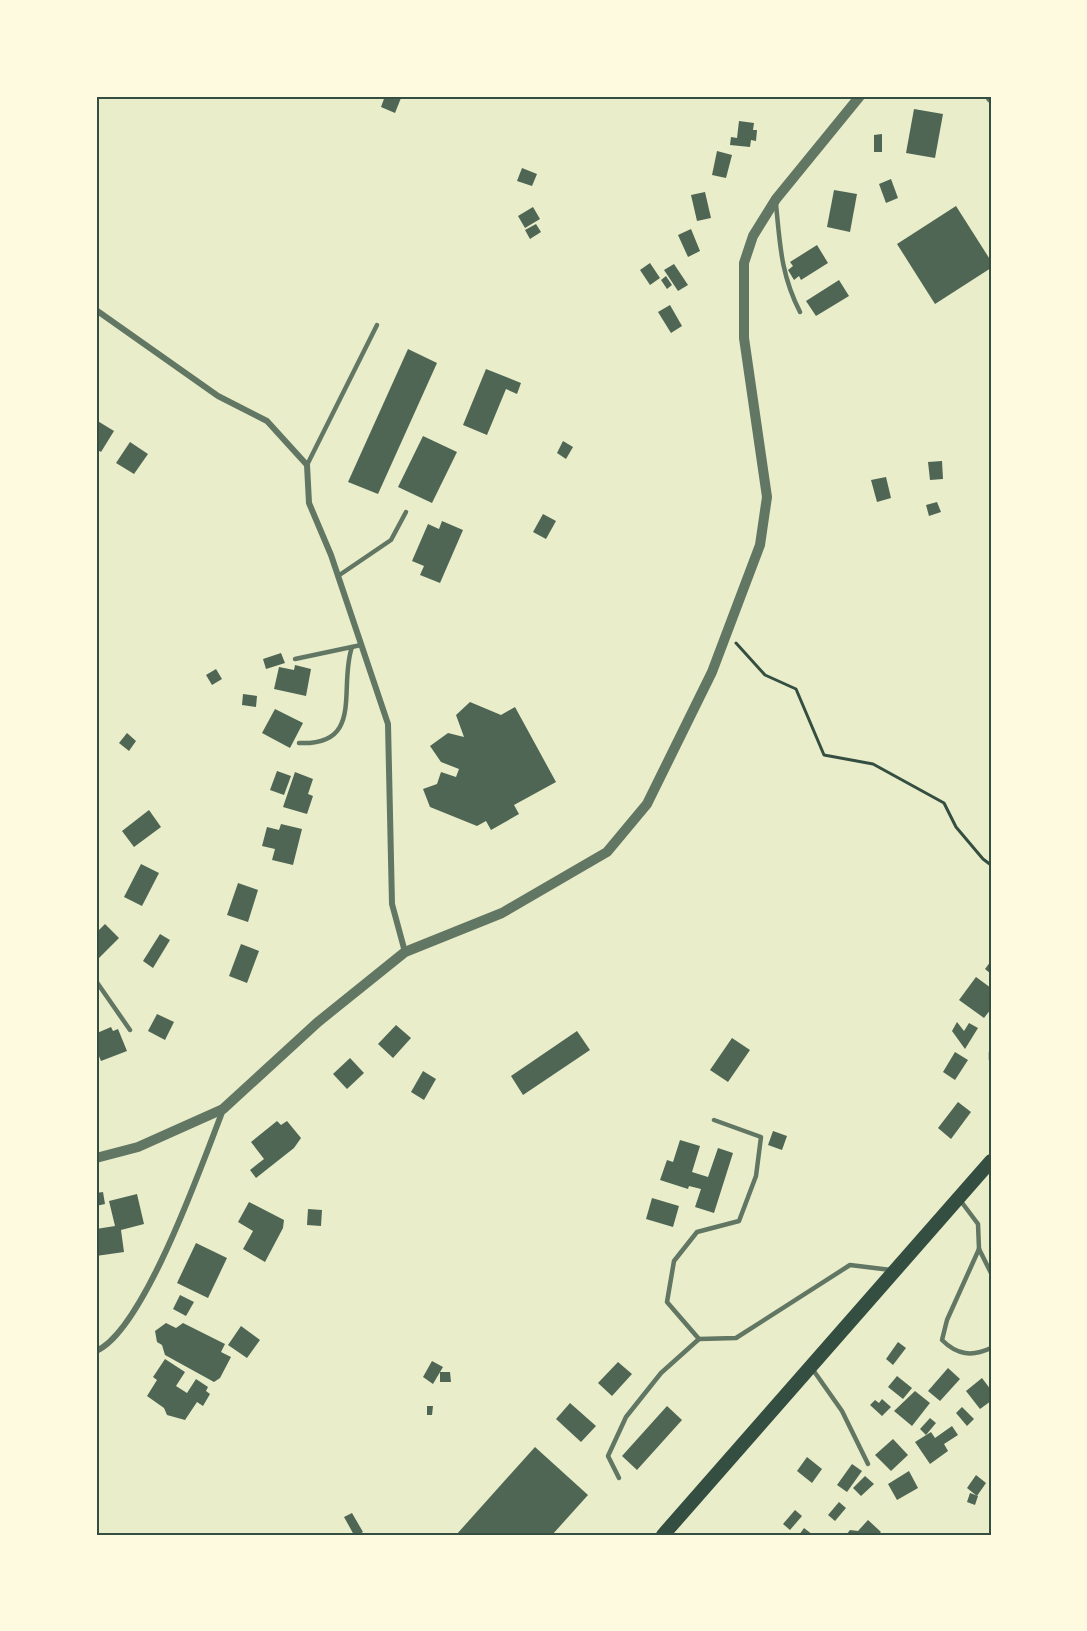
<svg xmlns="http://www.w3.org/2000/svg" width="1087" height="1631" font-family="'Source Sans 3',sans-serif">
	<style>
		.building { fill: #4f6655 }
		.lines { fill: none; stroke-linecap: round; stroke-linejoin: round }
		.path { stroke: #344e41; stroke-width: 3 }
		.service { stroke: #617663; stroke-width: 4.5 }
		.minor { stroke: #617663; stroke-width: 6 }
		.tertiary { stroke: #617663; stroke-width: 10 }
		.primary { stroke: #344e41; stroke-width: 14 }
		.neatline { fill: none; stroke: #344e41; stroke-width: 2 }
	</style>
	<rect width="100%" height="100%" fill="#e9edc9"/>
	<g class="building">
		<polygon points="385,96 401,98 395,113 381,107"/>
		<polygon points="914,109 943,114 935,158 906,153"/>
		<polygon points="739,121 754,123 753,130 757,130 756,141 751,140 750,147 730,145 731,137 737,138"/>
		<polygon points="882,134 882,152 874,152 874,135"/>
		<polygon points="717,151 732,155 726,178 712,175"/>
		<polygon points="522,168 537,174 532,186 517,181"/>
		<polygon points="891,179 898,198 886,203 879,184"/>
		<polygon points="834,190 857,194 850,232 827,227"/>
		<polygon points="705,192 711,218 697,221 691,195"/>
		<polygon points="956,206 991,261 991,268 935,304 897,244"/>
		<polygon points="533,207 540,219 525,228 518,216"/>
		<polygon points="536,224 541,232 530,239 525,230"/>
		<polygon points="691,229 700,251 688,257 678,235"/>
		<polygon points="817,245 828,263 801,280 799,276 794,280 788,270 793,266 790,262"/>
		<polygon points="650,263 660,278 650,285 640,270"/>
		<polygon points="674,264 688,285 678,291 664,270"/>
		<polygon points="666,276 672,285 667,289 661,280"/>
		<polygon points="839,280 849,296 816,316 806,301"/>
		<polygon points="670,305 682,326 671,333 658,312"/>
		<polygon points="408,349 437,363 378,494 348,482"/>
		<polygon points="486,369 521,383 517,394 506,389 487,435 463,425"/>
		<polygon points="96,420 114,431 101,452 96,449"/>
		<polygon points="423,436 457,452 432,503 398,487"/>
		<polygon points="563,441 573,447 566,459 557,453"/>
		<polygon points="130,442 148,454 134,474 116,463"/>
		<polygon points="942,461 943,479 930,480 928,462"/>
		<polygon points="886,477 891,498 877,502 871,480"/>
		<polygon points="937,502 941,512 929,516 926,505"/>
		<polygon points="543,514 556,521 546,539 533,532"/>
		<polygon points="442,521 463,530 440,583 420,575 424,566 412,561 428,524 439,529"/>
		<polygon points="281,653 285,663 266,669 263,659"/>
		<polygon points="295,665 311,669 306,696 274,689 279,667 294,670"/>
		<polygon points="216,669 222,679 212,685 206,675"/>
		<polygon points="243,694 257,696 256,707 242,705"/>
		<polygon points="470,702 501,715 515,707 556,782 514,805 519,814 491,830 486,821 477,826 430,807 423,789 437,784 441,772 456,777 459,769 441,762 430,746 448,733 464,737 456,715"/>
		<polygon points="275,709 303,723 290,748 262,733"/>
		<polygon points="127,733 136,741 129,751 119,743"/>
		<polygon points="277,771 291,776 284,795 270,790"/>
		<polygon points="295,772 313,779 308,794 313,796 307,814 283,807"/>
		<polygon points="149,810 161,827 134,847 122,831"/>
		<polygon points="281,824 302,829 293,865 272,860 275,849 262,846 267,827 279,830"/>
		<polygon points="141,864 159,873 142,906 124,897"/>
		<polygon points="238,883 258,890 248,922 227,915"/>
		<polygon points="105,924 119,938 96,961 96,933"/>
		<polygon points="160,934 170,940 153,968 143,961"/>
		<polygon points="241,944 259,951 247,983 229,976"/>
		<polygon points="991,961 991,974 985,969"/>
		<polygon points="976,977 991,988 991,1009 984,1018 959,1000"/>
		<polygon points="157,1014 174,1022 165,1040 148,1031"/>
		<polygon points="957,1022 964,1031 969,1023 978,1028 965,1049 952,1031"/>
		<polygon points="396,1025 411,1038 393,1058 378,1044"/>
		<polygon points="111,1027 113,1031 118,1029 127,1051 101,1061 96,1049 97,1033"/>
		<polygon points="577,1031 590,1050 523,1095 511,1076"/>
		<polygon points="732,1038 750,1050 728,1082 710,1070"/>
		<polygon points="955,1052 968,1060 955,1080 943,1072"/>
		<polygon points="350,1058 364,1073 347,1089 333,1074"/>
		<polygon points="423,1071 436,1079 424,1100 411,1092"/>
		<polygon points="958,1102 971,1112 951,1139 938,1128"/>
		<polygon points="277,1121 281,1125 287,1121 301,1138 294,1148 256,1178 250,1170 264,1159 251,1142"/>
		<polygon points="773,1131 787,1136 782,1150 768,1145"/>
		<polygon points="680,1140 700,1146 692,1172 708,1177 718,1148 733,1153 714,1213 695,1207 701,1189 689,1186 688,1189 660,1180 667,1160 673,1162"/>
		<polygon points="103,1192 105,1204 96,1206 96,1193"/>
		<polygon points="137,1194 144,1224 121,1230 124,1252 96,1256 96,1229 115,1226 109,1201"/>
		<polygon points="652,1198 679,1206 673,1227 646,1219"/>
		<polygon points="249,1202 284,1220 283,1228 265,1262 243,1249 253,1231 238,1222"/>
		<polygon points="308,1209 322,1210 321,1226 307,1225"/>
		<polygon points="196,1243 227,1258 208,1298 177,1283"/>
		<polygon points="180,1295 194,1302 186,1316 173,1309"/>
		<polygon points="166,1323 176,1328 183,1323 225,1344 221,1352 231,1357 220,1378 214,1382 165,1355 162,1345 157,1342 155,1331"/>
		<polygon points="241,1326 260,1340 247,1358 228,1345"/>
		<polygon points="898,1342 906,1348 893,1365 886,1359"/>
		<polygon points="165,1359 185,1372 176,1386 187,1393 196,1379 208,1387 206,1391 210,1394 203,1406 197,1402 185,1420 167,1415 164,1408 147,1396 157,1380 153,1377"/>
		<polygon points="432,1361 443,1367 433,1384 423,1377"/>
		<polygon points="618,1362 632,1374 612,1396 598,1383"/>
		<polygon points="948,1368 960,1379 940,1401 928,1391"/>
		<polygon points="440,1372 450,1372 451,1382 440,1382"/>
		<polygon points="897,1376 912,1388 903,1399 888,1387"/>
		<polygon points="982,1378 991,1390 991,1401 980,1409 966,1391"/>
		<polygon points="915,1391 930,1403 912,1426 894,1411"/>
		<polygon points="882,1399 891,1407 882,1416 870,1405 875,1400 879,1403"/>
		<polygon points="570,1403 596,1426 581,1442 556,1419"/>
		<polygon points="427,1406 433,1406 432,1415 427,1415"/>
		<polygon points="667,1406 682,1420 637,1470 622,1456"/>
		<polygon points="962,1407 974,1419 967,1426 956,1413"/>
		<polygon points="930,1418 936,1423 926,1435 920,1429"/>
		<polygon points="952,1426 958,1435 944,1444 948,1451 930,1464 915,1442 931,1432 935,1438"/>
		<polygon points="893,1439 908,1455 891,1471 875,1455"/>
		<polygon points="535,1447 588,1495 552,1535 456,1535"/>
		<polygon points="807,1457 822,1469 812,1483 797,1471"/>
		<polygon points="852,1464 862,1471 847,1492 837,1485"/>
		<polygon points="909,1471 918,1488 897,1500 888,1484"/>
		<polygon points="976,1475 986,1483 977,1496 967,1488"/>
		<polygon points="865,1476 874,1484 861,1496 853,1488"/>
		<polygon points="970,1493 978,1496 975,1505 967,1502"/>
		<polygon points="839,1502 846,1508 835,1521 828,1515"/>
		<polygon points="795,1510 802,1516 790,1530 783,1524"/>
		<polygon points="352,1513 363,1532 358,1535 354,1535 344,1517"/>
		<polygon points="868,1520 881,1532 878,1535 846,1535 850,1530 858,1531"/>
		<polygon points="804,1528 813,1535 799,1535"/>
	</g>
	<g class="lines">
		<polyline class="path" points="736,643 765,675 796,689 824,755 873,764 944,803 956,827 983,859 991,865"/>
		<g class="service">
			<path d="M776 204C780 245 781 275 800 312"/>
			<polyline points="307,465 377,325"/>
			<polyline points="338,576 391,540 406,512"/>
			<polyline points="295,659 361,645"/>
			<path d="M299 743C365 746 338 687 352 647"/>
			<polyline points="96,981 130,1030"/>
			<polyline points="991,1052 991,1060"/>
			<polyline points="714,1120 761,1137 756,1176 739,1221 697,1232 674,1261 667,1302 699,1339 736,1338 850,1265 891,1270"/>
			<polyline points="960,1200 978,1224 979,1249 991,1273"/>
			<path d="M979 1249 947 1320 942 1340C957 1355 972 1357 991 1348"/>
			<polyline points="811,1367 842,1411 868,1464"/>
			<polyline points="619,1478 608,1456 626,1417 661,1373 699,1339"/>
		</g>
		<g class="minor">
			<polyline points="96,310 218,396 267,421 307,465 309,503 331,555 388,724 392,904 405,952"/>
			<path d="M96 1351C144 1331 203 1161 223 1110"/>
		</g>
		<g class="tertiary">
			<polyline points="990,96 991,98"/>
			<polyline points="96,1158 138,1147 223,1109 318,1022 405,952 502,913 607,852 647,804 712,672 760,545 767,497 744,338 744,263 753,236 776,199 860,96"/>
		</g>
		<polyline class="primary" points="663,1535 991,1161"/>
	</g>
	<rect width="1087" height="1631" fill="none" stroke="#fefae0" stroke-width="195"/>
	<rect x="98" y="98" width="892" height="1436" class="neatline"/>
</svg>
